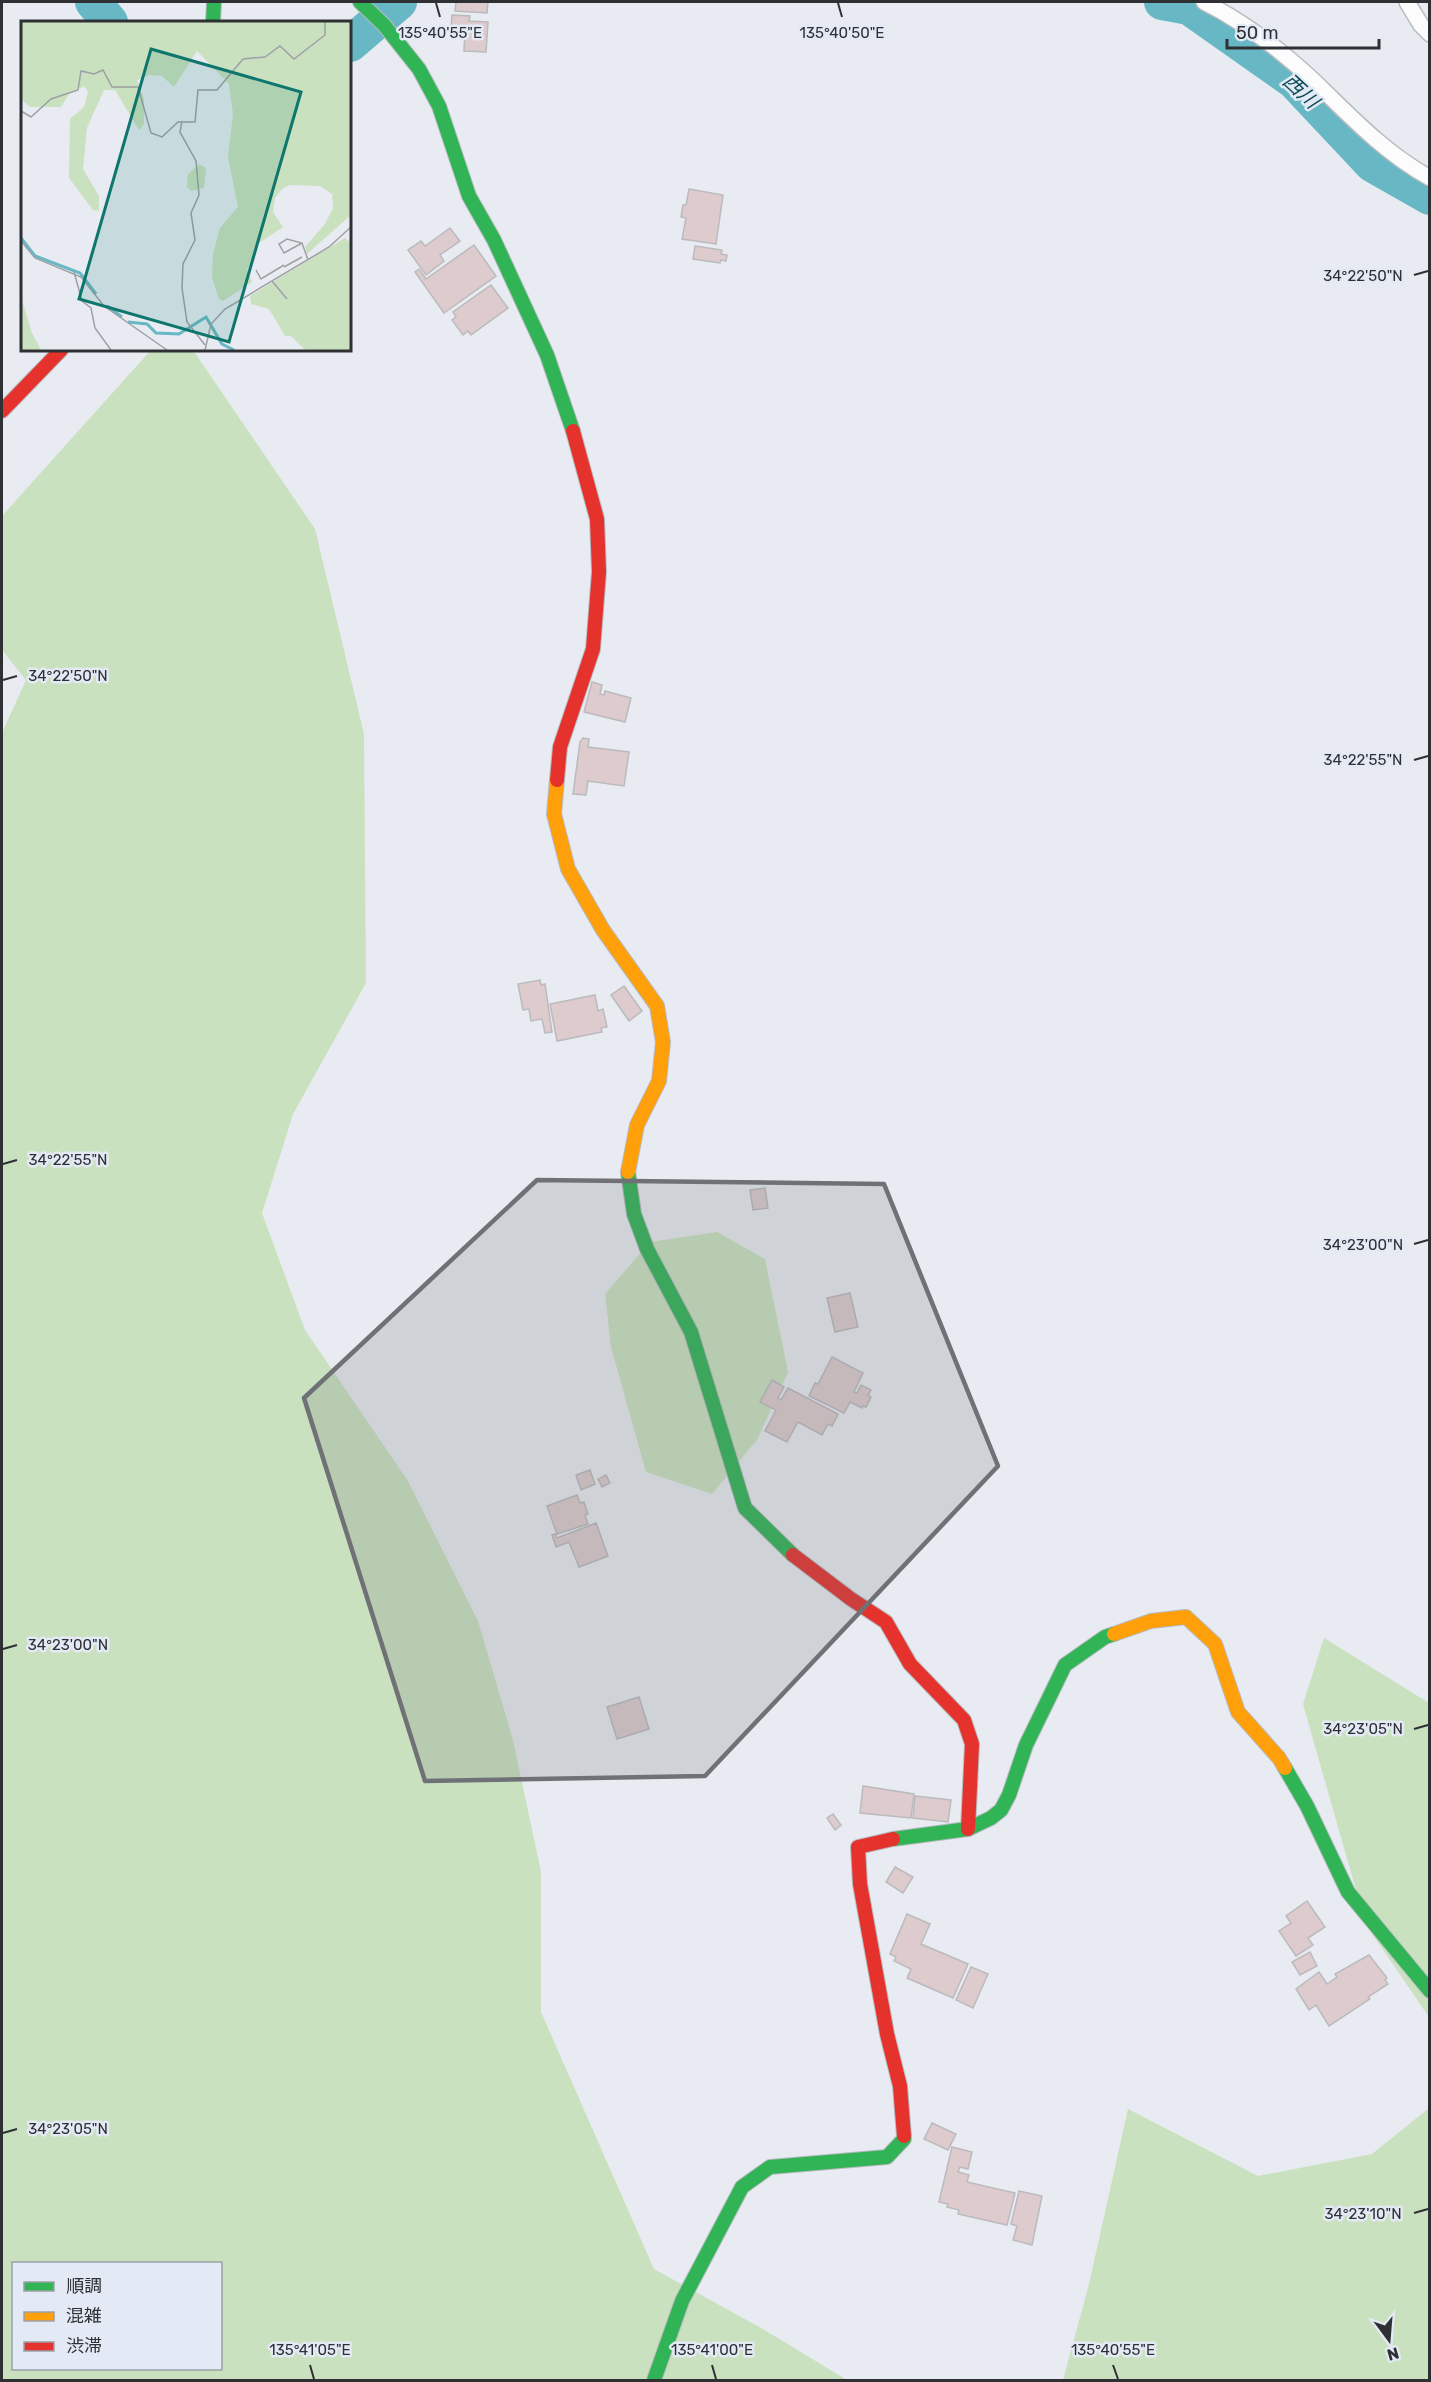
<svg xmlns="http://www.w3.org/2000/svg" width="1431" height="2382" font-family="Rubik,'Noto Sans JP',sans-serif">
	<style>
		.green { fill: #cae1bf; fill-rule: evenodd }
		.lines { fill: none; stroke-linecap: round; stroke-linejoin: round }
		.river { stroke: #67b8c4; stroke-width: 36 }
		.building { fill: #ddcbcd; stroke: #bbbabd; stroke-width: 1.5 }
		.street-casing { stroke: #b8bbc0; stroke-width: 18 }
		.fast-casing { stroke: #b8bbc0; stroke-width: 16 }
		.slow-casing { stroke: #b8bbc0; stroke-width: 16 }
		.jam-casing { stroke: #b8bbc0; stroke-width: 16 }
		.street { stroke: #fcfcfd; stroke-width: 15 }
		.fast { stroke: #30b455; stroke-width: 14 }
		.slow { stroke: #ff9f0a; stroke-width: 14 }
		.jam { stroke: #e5322d; stroke-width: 14 }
		.marked { fill: #6f7176; fill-opacity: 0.2; stroke: #6f7176; stroke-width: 4.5; stroke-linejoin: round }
		.ticks { fill: none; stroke: #2e3034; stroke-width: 2 }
		.labels { text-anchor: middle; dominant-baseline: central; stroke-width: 5; stroke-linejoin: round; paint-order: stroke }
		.water-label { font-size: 20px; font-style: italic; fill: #0a4c55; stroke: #e4eaf5 }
		.inset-river { fill: none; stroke: #67b8c4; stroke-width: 3 }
		.inset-road { fill: none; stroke: #9ea0a5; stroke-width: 1.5 }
		.view { fill: #0f766e; fill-opacity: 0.15; stroke: #0f766e; stroke-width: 3 }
		.inset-edge { fill: none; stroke: #2e3034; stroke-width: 3 }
		.ticks-label { font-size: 15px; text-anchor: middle; fill: #2e3034; stroke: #e4eaf5; stroke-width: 5; stroke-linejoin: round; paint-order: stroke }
	</style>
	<rect width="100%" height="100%" fill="#e8ebf1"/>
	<g class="green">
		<path d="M151 350H179L195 353 315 529 364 734 366 983 293 1114 262 1213 305 1330 408 1481 478 1621 513 1740 541 1872V2012L654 2269 761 2328 847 2380H2V733L26 680 2 650V516ZM14 2264H220V2368H14Z"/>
		<polygon points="717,1232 765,1259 788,1372 757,1440 712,1494 646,1472 611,1347 605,1294 650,1242"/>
		<polygon points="1324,1638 1429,1703 1429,2017 1366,1925 1303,1704"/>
		<polygon points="1429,2108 1429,2380 1063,2380 1089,2284 1128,2109 1258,2176 1372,2154"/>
	</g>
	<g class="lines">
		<g class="river">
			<polyline points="93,2 110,22"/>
			<polyline points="1162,2 1189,7 1294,81 1372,164 1430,197"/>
			<polyline points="350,44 399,2"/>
		</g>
	</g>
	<g class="building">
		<polygon points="456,2 488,2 487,13 455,11"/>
		<polygon points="452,15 470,16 469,21 488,22 486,52 464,51 465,30 451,29"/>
		<polygon points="689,189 723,195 716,244 682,239 686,218 681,217 683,205 686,205"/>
		<polygon points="450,228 460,241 440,255 444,261 426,275 408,250 421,241 425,246"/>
		<polygon points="474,245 496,276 444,313 415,272 419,269 426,279"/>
		<polygon points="695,246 722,250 721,254 727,255 726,261 721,260 720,263 693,259"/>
		<polygon points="491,285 508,308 471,335 468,331 463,335 452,320 456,317 453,312"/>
		<polygon points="592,682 602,685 600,694 604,695 605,691 631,698 625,722 584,712"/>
		<polygon points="583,738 589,739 588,747 629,752 624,786 588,781 586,795 573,794 580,742"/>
		<polygon points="540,980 541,985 545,984 552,1032 545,1033 542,1019 531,1021 529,1009 523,1010 518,984"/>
		<polygon points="624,986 642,1011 629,1021 611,995"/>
		<polygon points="595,995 598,1011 603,1009 607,1027 601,1028 602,1032 557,1041 550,1004"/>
		<polygon points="765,1188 768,1208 753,1210 750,1190"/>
		<polygon points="850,1293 858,1327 835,1332 827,1298"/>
		<polygon points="832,1357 863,1373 854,1392 857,1393 861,1385 871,1390 868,1395 871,1397 866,1407 863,1406 862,1408 850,1402 844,1413 809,1396 815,1383 818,1384"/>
		<polygon points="772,1380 784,1387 778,1398 781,1400 788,1388 838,1414 832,1426 828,1424 822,1435 798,1422 787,1442 765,1431 776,1410 760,1402"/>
		<polygon points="590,1470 595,1484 581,1490 576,1475"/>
		<polygon points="606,1475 610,1483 602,1487 598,1479"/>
		<polygon points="577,1495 580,1503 584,1502 588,1514 585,1515 588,1524 557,1534 547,1506"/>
		<polygon points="596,1523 608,1556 579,1567 569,1542 556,1547 552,1535 555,1534 557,1538"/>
		<polygon points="639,1697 649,1729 617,1739 607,1707"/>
		<polygon points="863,1786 914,1794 911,1818 860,1813"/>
		<polygon points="915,1796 951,1800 948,1822 913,1818"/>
		<polygon points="833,1814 841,1825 835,1830 827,1818"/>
		<polygon points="895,1867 913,1877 903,1893 886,1882"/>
		<polygon points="1307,1901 1325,1927 1308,1938 1313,1945 1296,1956 1279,1931 1291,1923 1286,1916"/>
		<polygon points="907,1914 930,1924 921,1944 968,1964 953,1998 907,1978 911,1969 894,1961 896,1957 890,1954"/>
		<polygon points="1310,1952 1317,1966 1300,1975 1292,1962"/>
		<polygon points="1369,1955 1387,1978 1385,1980 1388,1984 1368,1997 1370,1999 1329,2026 1316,2005 1309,2010 1296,1989 1319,1972 1327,1984 1337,1977 1335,1974"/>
		<polygon points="971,1967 988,1974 973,2008 956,2000"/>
		<polygon points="932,2123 956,2134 948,2150 924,2139"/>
		<polygon points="952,2147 972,2152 968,2169 960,2167 958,2172 969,2175 967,2182 1015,2193 1007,2225 958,2214 959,2210 947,2207 948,2204 939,2202"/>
		<polygon points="1019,2191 1042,2196 1032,2245 1013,2240 1017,2226 1011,2224"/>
	</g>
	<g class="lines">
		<g class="street-casing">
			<g id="street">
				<path d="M1204 2C1246 23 1282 51 1316 83 1352 118 1385 153 1430 178"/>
				<polyline points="1407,2 1421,25 1430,34"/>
			</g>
		</g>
		<g class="fast-casing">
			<g id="fast">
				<polyline points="360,2 384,25 419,69 439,106 469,196 494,240 547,355 573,431"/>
				<polyline points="213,22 214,2"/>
				<polyline points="628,1172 634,1214 647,1249 691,1332 745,1508 793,1555"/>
				<polyline points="1285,1768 1307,1806 1348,1892 1430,1991"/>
				<polyline points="893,1839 968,1829 991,1818 1001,1810 1009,1795 1026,1745 1065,1665 1105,1637 1114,1634"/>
				<polyline points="654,2380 682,2301 742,2187 770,2167 887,2157 904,2139 904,2136"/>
			</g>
		</g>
		<g class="slow-casing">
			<g id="slow">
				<polyline points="557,780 554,814 568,869 603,930 657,1006 663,1042 659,1081 637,1125 628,1172"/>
				<polyline points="1114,1634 1151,1621 1186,1617 1215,1644 1238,1712 1279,1758 1285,1768"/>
			</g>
		</g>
		<g class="jam-casing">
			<g id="jam">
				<polyline points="2,411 61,350"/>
				<polyline points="557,780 560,747 593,649 599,572 597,519 573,431"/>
				<polyline points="793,1555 851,1599 886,1622 910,1664 964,1720 972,1744 968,1829"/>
				<polyline points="893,1839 858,1847 860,1884 887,2034 900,2086 904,2136"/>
			</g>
		</g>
		<use href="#street" class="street"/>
		<use href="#fast" class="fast"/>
		<use href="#slow" class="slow"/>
		<use href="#jam" class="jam"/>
	</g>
	<path class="marked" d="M537 1180 884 1184 998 1466 705 1776 425 1781 304 1398Z"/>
	<path class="ticks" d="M436 3 440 17M838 3 842 17M1414 275 1428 271M3 680 17 676M1414 760 1428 756M3 1164 17 1160M1414 1244 1428 1240M3 1649 17 1645M1414 1729 1428 1725M3 2133 17 2129M1414 2213 1428 2209M310 2365 314 2379M712 2365 716 2379M1113 2365 1118 2379"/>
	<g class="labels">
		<g class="water-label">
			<text transform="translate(1301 91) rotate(43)">西川</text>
		</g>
	</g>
	<g transform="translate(21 21)">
		<rect width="330" height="330" fill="#e8ebf1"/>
		<path d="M0 1H330V194L286 233 284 226 304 203 312 187 311 173 299 165 269 164 261 168 254 177 252 191 262 206 238 222 226 249 231 261 202 280 198 278 191 256 192 233 199 207 217 186 207 136 212 93 208 63 176 30 153 66 141 55 129 54 116 59 123 78V103L118 109 94 69H83L66 107 62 148 78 175V190L72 189 48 157 49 98 63 86 67 71 63 65 48 73 40 86H9L0 78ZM178 143 185 147 183 167 170 170 166 166 167 153ZM324 217 330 222V329H284L270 315H264L248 288 230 283 229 275ZM0 276 11 312 20 329H0Z" fill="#cae1bf"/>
		<path class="inset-river" d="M0 217 14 235 59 252 75 273M86 285 101 296M107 301 126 303 135 312 158 313 185 296 201 323 213 329"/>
		<path class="inset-road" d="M0 90 10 96 30 78 57 69 60 50 73 53 82 49 91 66H117L130 112 141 116 157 101H174L177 69H196L222 38 244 36 259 25 273 38 304 14V1M161 100 159 111 175 140 178 174 170 192 174 219 162 243 161 267 166 301 184 324M0 220 14 237 60 256 83 285 146 329M281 222 263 232 258 223 266 218 281 222 287 239M263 246 281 236M235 249 240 258 263 244M53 251 61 280 70 287 74 307 90 329M251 260 266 278M184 329 190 303 204 288 308 226 330 206"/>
		<path class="view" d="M130 28 280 71 208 321 58 278Z"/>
		<rect width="330" height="330" class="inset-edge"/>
	</g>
	<g class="ticks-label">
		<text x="440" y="38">135°40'55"E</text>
		<text x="842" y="38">135°40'50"E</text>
		<text x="1363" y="281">34°22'50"N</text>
		<text x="68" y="681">34°22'50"N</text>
		<text x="1363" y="765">34°22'55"N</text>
		<text x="68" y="1165">34°22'55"N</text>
		<text x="1363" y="1250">34°23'00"N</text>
		<text x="68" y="1650">34°23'00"N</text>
		<text x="1363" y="1734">34°23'05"N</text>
		<text x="68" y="2134">34°23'05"N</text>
		<text x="1363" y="2219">34°23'10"N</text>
		<text x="310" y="2355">135°41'05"E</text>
		<text x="712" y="2355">135°41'00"E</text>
		<text x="1113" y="2355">135°40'55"E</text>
	</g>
	<rect width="1431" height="2382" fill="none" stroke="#2e3034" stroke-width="6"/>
	<rect x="12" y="2262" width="210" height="108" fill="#e4eaf5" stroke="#9ba0a8" stroke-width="1.5"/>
	<rect x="24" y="2282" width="30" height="9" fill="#30b455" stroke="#9ba0a8" stroke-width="1.5"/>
	<text x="66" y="2292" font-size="18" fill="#2e3034">順調</text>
	<rect x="24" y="2312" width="30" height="9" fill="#ff9f0a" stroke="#9ba0a8" stroke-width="1.5"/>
	<text x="66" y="2322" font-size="18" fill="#2e3034">混雑</text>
	<rect x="24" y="2342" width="30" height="9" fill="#e5322d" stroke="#9ba0a8" stroke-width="1.5"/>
	<text x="66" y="2352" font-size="18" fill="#2e3034">渋滞</text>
	<g transform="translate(1389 2340) rotate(164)" stroke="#e4eaf5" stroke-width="4.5" paint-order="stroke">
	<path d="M0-4.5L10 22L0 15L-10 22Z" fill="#2e3034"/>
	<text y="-9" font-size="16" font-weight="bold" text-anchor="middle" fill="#2e3034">N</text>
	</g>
	<path d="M1227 39v9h152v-9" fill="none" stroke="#2e3034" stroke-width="3"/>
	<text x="1236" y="39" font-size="18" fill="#2e3034" stroke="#e4eaf5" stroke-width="4.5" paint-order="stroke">50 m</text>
</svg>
